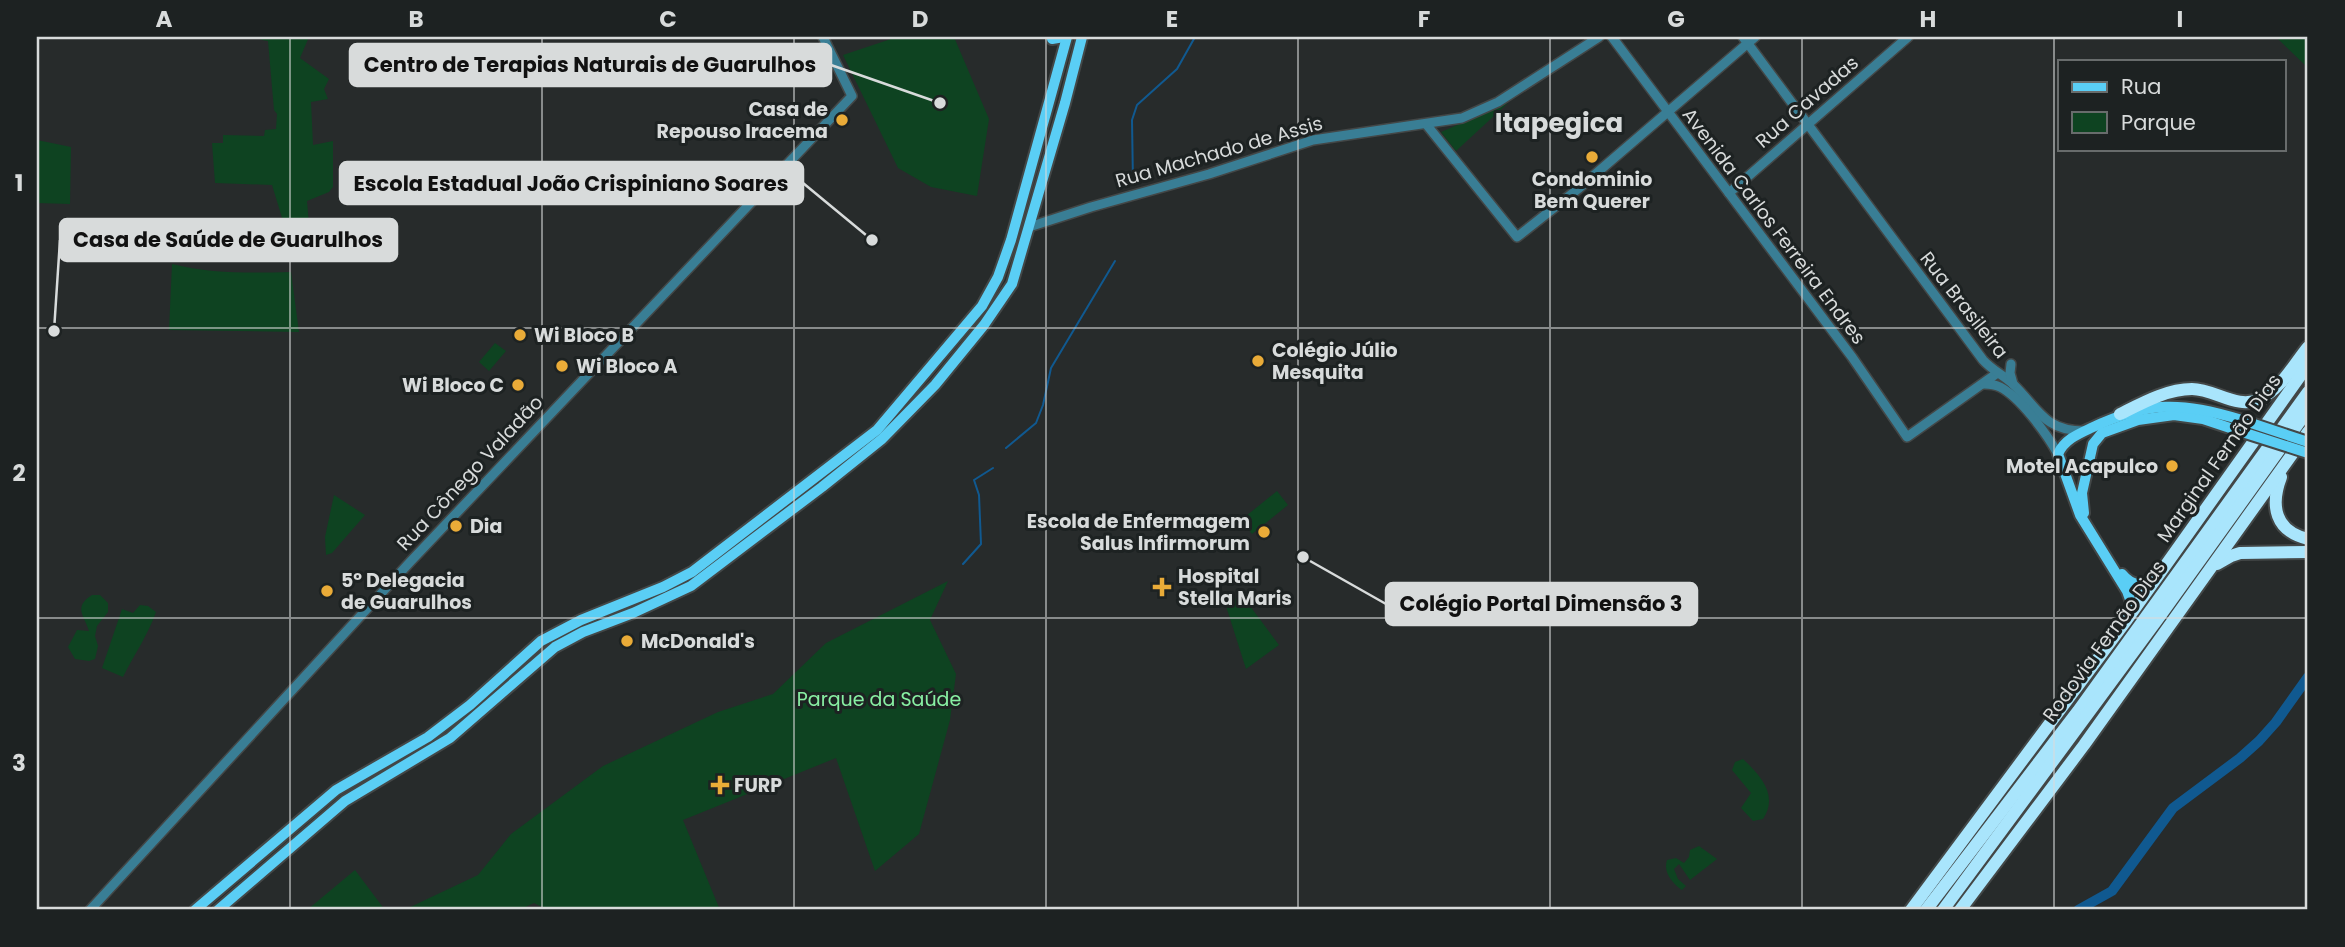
<svg xmlns="http://www.w3.org/2000/svg" width="2345" height="947" font-family="Poppins,sans-serif">
	<style>
		.green { fill: #0e4321 }
		.lines { fill: none; stroke-linecap: round; stroke-linejoin: round }
		.stream { stroke: #105990; stroke-width: 2 }
		.river { stroke: #105990; stroke-width: 10 }
		.minor-casing { stroke: #434747; stroke-width: 12 }
		.major-casing { stroke: #434747; stroke-width: 14 }
		.highway-casing { stroke: #434747; stroke-width: 16 }
		.minor { stroke: #397e95; stroke-width: 9 }
		.major { stroke: #5acef5; stroke-width: 10 }
		.highway { stroke: #a9e5fc; stroke-width: 12 }
		.major-bridge-casing { stroke: #434747; stroke-width: 14; stroke-linecap: butt }
		.major-bridge { stroke: #5acef5; stroke-width: 10 }
		.grid { fill: none; stroke: #d8dbdb; stroke-width: 2; stroke-opacity: 0.55 }
		.poi-dot { fill: #e9ab38; stroke: #1d2222; stroke-width: 2.5 }
		.labels { text-anchor: middle; dominant-baseline: central; stroke-width: 6; stroke-linejoin: round; paint-order: stroke }
		.street-label { font-size: 19px; fill: #d8dbdb; stroke: #1d2222 }
		.poi-label { font-size: 19px; font-weight: bold; fill: #d8dbdb; stroke: #1d2222; text-anchor: start }
		.park-label { font-size: 19px; fill: #88efa3; stroke: #1d2222 }
		.district-label { font-size: 26px; font-weight: bold; fill: #d8dbdb; stroke: #1d2222 }
		.leader { fill: none; stroke: #d8dbdb; stroke-width: 2.5 }
		.callout-dot { fill: #d8dbdb; stroke: #1d2222; stroke-width: 2.5 }
		.callout { fill: #d8dbdb; stroke: #d8dbdb; stroke-width: 2.5 }
		.callout-label { font-size: 21px; text-anchor: middle; font-weight: bold; fill: #111 }
		.neatline { fill: none; stroke: #d8dbdb; stroke-width: 2.5 }
		.grid-label { font-size: 23px; text-anchor: middle; font-weight: bold; fill: #d8dbdb }
	</style>
	<rect width="100%" height="100%" fill="#272b2b"/>
	<g class="green">
		<polygon points="257,37 309,37 300,58 329,79 324,89 328,99 311,102 313,145 333,141 333,187 329,192 307,201 309,224 287,234 272,185 215,183 212,143 223,143 223,135 264,136 265,130 276,129 277,114 274,110 268,41 262,40"/>
		<polygon points="897,37 954,37 989,119 977,196 931,187 898,168 843,55"/>
		<polygon points="2276,37 2308,37 2308,68"/>
		<polygon points="1508,103 1456,151 1441,132"/>
		<polygon points="37,140 71,147 70,204 37,203"/>
		<path d="M172 264C211 274 251 273 291 272L299 332 169 330Z"/>
		<polygon points="495,343 506,351 489,371 479,362"/>
		<polygon points="1277,491 1288,505 1252,534 1241,520"/>
		<polygon points="334,495 365,515 332,553 326,555 325,537"/>
		<polygon points="948,581 930,620 956,674 950,720 919,834 875,871 836,758 683,820 720,910 548,910 534,903 519,910 404,910 478,875 511,834 603,766 718,712 773,694 826,643"/>
		<polygon points="1241,594 1279,645 1246,669 1226,606"/>
		<path d="M92 595H100L108 603V612L97 626 95 636 98 646 95 659 89 661 75 659 68 647 77 630 89 631C84 615 73 607 92 595Z"/>
		<path d="M140 605 148 606 156 612C148 635 134 655 123 677L102 668 122 609 133 613Z"/>
		<path d="M1743 759C1760 775 1779 795 1763 819L1753 821 1741 808 1751 793 1732 770 1735 762Z"/>
		<path d="M1699 846 1717 859 1690 880 1679 864 1674 869 1678 879 1686 886 1682 890C1672 883 1663 872 1667 860L1676 858 1684 863 1689 857 1690 850Z"/>
		<polygon points="355,870 385,910 307,910"/>
	</g>
	<g class="lines">
		<g class="stream">
			<polyline points="1133,184 1132,120 1137,105 1177,69 1195,37"/>
			<polyline points="1006,448 1036,423 1043,405 1051,368 1115,261"/>
			<polyline points="963,564 981,544 979,495 974,480 993,468"/>
		</g>
		<polyline class="river" points="2078,910 2112,891 2173,808 2240,758 2259,741 2276,722 2308,677"/>
		<g class="minor-casing">
			<g id="minor">
				<polyline points="1612,37 1852,357 1907,437 1996,374"/>
				<path d="M1743 37 1983 360C1992 370 2003 375 2013 384 2038 408 2044 431 2084 431"/>
				<polyline points="1426,124 1517,237 1578,189 1755,37"/>
				<polyline points="1729,193 1908,37"/>
				<polyline points="1029,227 1091,207 1209,174 1313,140 1462,118 1498,102 1599,37"/>
				<polyline points="2011,364 2010,373 2013,384"/>
				<path d="M1984 384C1990 384 1994 384 2000 387 2020 397 2047 434 2058 454"/>
				<polyline points="90,910 411,561 852,96 823,37"/>
			</g>
		</g>
		<g class="major-casing">
			<g id="major">
				<polyline points="1052,39 1064,37"/>
				<polyline points="2084,513 2082,493 2093,444 2102,433 2138,420 2174,415 2203,419 2239,431"/>
				<path d="M2122 574C2132 586 2144 588 2155 576"/>
				<path d="M2129 614 2132 605 2127 591 2080 515 2058 454C2064 440 2078 434 2091 428 2150 400 2181 402 2242 420"/>
				<polyline points="195,910 336,790 428,737 470,705 541,641 581,620 663,587 692,572 877,430 982,306 998,277 1011,240 1067,37"/>
				<polyline points="218,910 345,801 450,738 555,647 583,632 633,613 691,586 822,487 882,439 935,385 984,325 1012,284 1065,103 1082,37"/>
			</g>
		</g>
		<g class="highway-casing">
			<g id="highway">
				<path d="M2120 414C2142 403 2167 389 2192 389 2215 389 2237 410 2260 399 2281 389 2294 364 2308 347"/>
				<path d="M2281 477C2270 506 2275 531 2308 539"/>
				<polyline points="2217,564 2231,556 2240,553 2308,552"/>
				<polyline points="1911,910 2126,621 2308,365"/>
				<polyline points="1926,910 2078,711 2308,392"/>
				<polyline points="1943,910 2160,616 2308,410"/>
				<polyline points="1960,910 2084,745 2308,432"/>
			</g>
		</g>
		<use href="#minor" class="minor"/>
		<use href="#major" class="major"/>
		<use href="#highway" class="highway"/>
		<g class="major-bridge-casing">
			<g id="major-bridge">
				<polyline points="2242,420 2308,442"/>
				<polyline points="2239,431 2308,453"/>
			</g>
		</g>
		<use href="#major-bridge" class="major-bridge"/>
	</g>
	<path class="grid" d="M290 37V910M542 37V910M794 37V910M1046 37V910M1298 37V910M1550 37V910M1802 37V910M2054 37V910M37 328H2308M37 618H2308"/>
	<g class="poi-dot">
		<circle cx="842" cy="120" r="7"/>
		<circle cx="1592" cy="157" r="7"/>
		<circle cx="520" cy="335" r="7"/>
		<circle cx="1258" cy="361" r="7"/>
		<circle cx="562" cy="366" r="7"/>
		<circle cx="518" cy="385" r="7"/>
		<circle cx="2172" cy="466" r="7"/>
		<circle cx="456" cy="526" r="7"/>
		<circle cx="1264" cy="532" r="7"/>
		<path d="M1158.5 576.5h7v7h7v7h-7v7h-7v-7h-7v-7h7z"/>
		<circle cx="327" cy="591" r="7"/>
		<circle cx="627" cy="641" r="7"/>
		<path d="M716.5 774.5h7v7h7v7h-7v7h-7v-7h-7v-7h7z"/>
	</g>
	<g class="labels">
		<g class="street-label">
			<text transform="translate(1807 102) rotate(-41)">Rua Cavadas</text>
			<text transform="translate(1219 152) rotate(-16)">Rua Machado de Assis</text>
			<text transform="translate(1774 226) rotate(53)">Avenida Carlos Ferreira Endres</text>
			<text transform="translate(1964 305) rotate(52)">Rua Brasileira</text>
			<text transform="translate(2219 458) rotate(-55)">Marginal Fernão Dias</text>
			<text transform="translate(470 473) rotate(-47)">Rua Cônego Valadão</text>
			<text transform="translate(2104 641) rotate(-54)">Rodovia Fernão Dias</text>
		</g>
		<g class="poi-label">
			<text x="828" y="109" text-anchor="end">Casa de<tspan x="828" dy="22">Repouso Iracema</tspan></text>
			<text x="1592" y="179" text-anchor="middle">Condominio<tspan x="1592" dy="22">Bem Querer</tspan></text>
			<text x="534" y="335">Wi Bloco B</text>
			<text x="1272" y="350">Colégio Júlio<tspan x="1272" dy="22">Mesquita</tspan></text>
			<text x="576" y="366">Wi Bloco A</text>
			<text x="504" y="385" text-anchor="end">Wi Bloco C</text>
			<text x="2158" y="466" text-anchor="end">Motel Acapulco</text>
			<text x="1250" y="521" text-anchor="end">Escola de Enfermagem<tspan x="1250" dy="22">Salus Infirmorum</tspan></text>
			<text x="470" y="526">Dia</text>
			<text x="1178" y="576">Hospital<tspan x="1178" dy="22">Stella Maris</tspan></text>
			<text x="341" y="580">5º Delegacia<tspan x="341" dy="22">de Guarulhos</tspan></text>
			<text x="641" y="641">McDonald's</text>
			<text x="734" y="785">FURP</text>
		</g>
		<g class="park-label">
			<text x="879" y="699">Parque da Saúde</text>
		</g>
		<g class="district-label">
			<text x="1559" y="123">Itapegica</text>
		</g>
	</g>
	<path class="leader" d="M940 103L831 65M872 240L803 183M54 331L60 240M1303 557L1386 604"/>
	<g class="callout-dot">
		<circle cx="940" cy="103" r="7"/>
		<circle cx="872" cy="240" r="7"/>
		<circle cx="54" cy="331" r="7"/>
		<circle cx="1303" cy="557" r="7"/>
	</g>
	<g class="callout">
		<rect x="350" y="44" width="481" height="42" rx="7"/>
		<rect x="340" y="162" width="463" height="42" rx="7"/>
		<rect x="60" y="219" width="337" height="42" rx="7"/>
		<rect x="1386" y="583" width="311" height="42" rx="7"/>
	</g>
	<g class="callout-label">
		<text x="590" y="72">Centro de Terapias Naturais de Guarulhos</text>
		<text x="571" y="191">Escola Estadual João Crispiniano Soares</text>
		<text x="228" y="247">Casa de Saúde de Guarulhos</text>
		<text x="1541" y="611">Colégio Portal Dimensão 3</text>
	</g>
	<rect width="2345" height="947" fill="none" stroke="#1d2222" stroke-width="77"/>
	<rect x="2058" y="60" width="228" height="91" fill="#1d2222" stroke="#686c6c" stroke-width="2"/>
	<rect x="2072" y="82" width="35" height="10" fill="#5acef5" stroke="#686c6c" stroke-width="2"/>
	<text x="2121" y="94" font-size="21" fill="#d8dbdb">Rua</text>
	<rect x="2072" y="112" width="35" height="21" fill="#0e4321" stroke="#686c6c" stroke-width="2"/>
	<text x="2121" y="130" font-size="21" fill="#d8dbdb">Parque</text>
	<rect x="38" y="38" width="2268" height="870" class="neatline"/>
	<g class="grid-label">
		<text x="164" y="27">A</text>
		<text x="416" y="27">B</text>
		<text x="668" y="27">C</text>
		<text x="920" y="27">D</text>
		<text x="1172" y="27">E</text>
		<text x="1424" y="27">F</text>
		<text x="1676" y="27">G</text>
		<text x="1928" y="27">H</text>
		<text x="2180" y="27">I</text>
		<text x="19" y="191">1</text>
		<text x="19" y="481">2</text>
		<text x="19" y="771">3</text>
	</g>
</svg>
